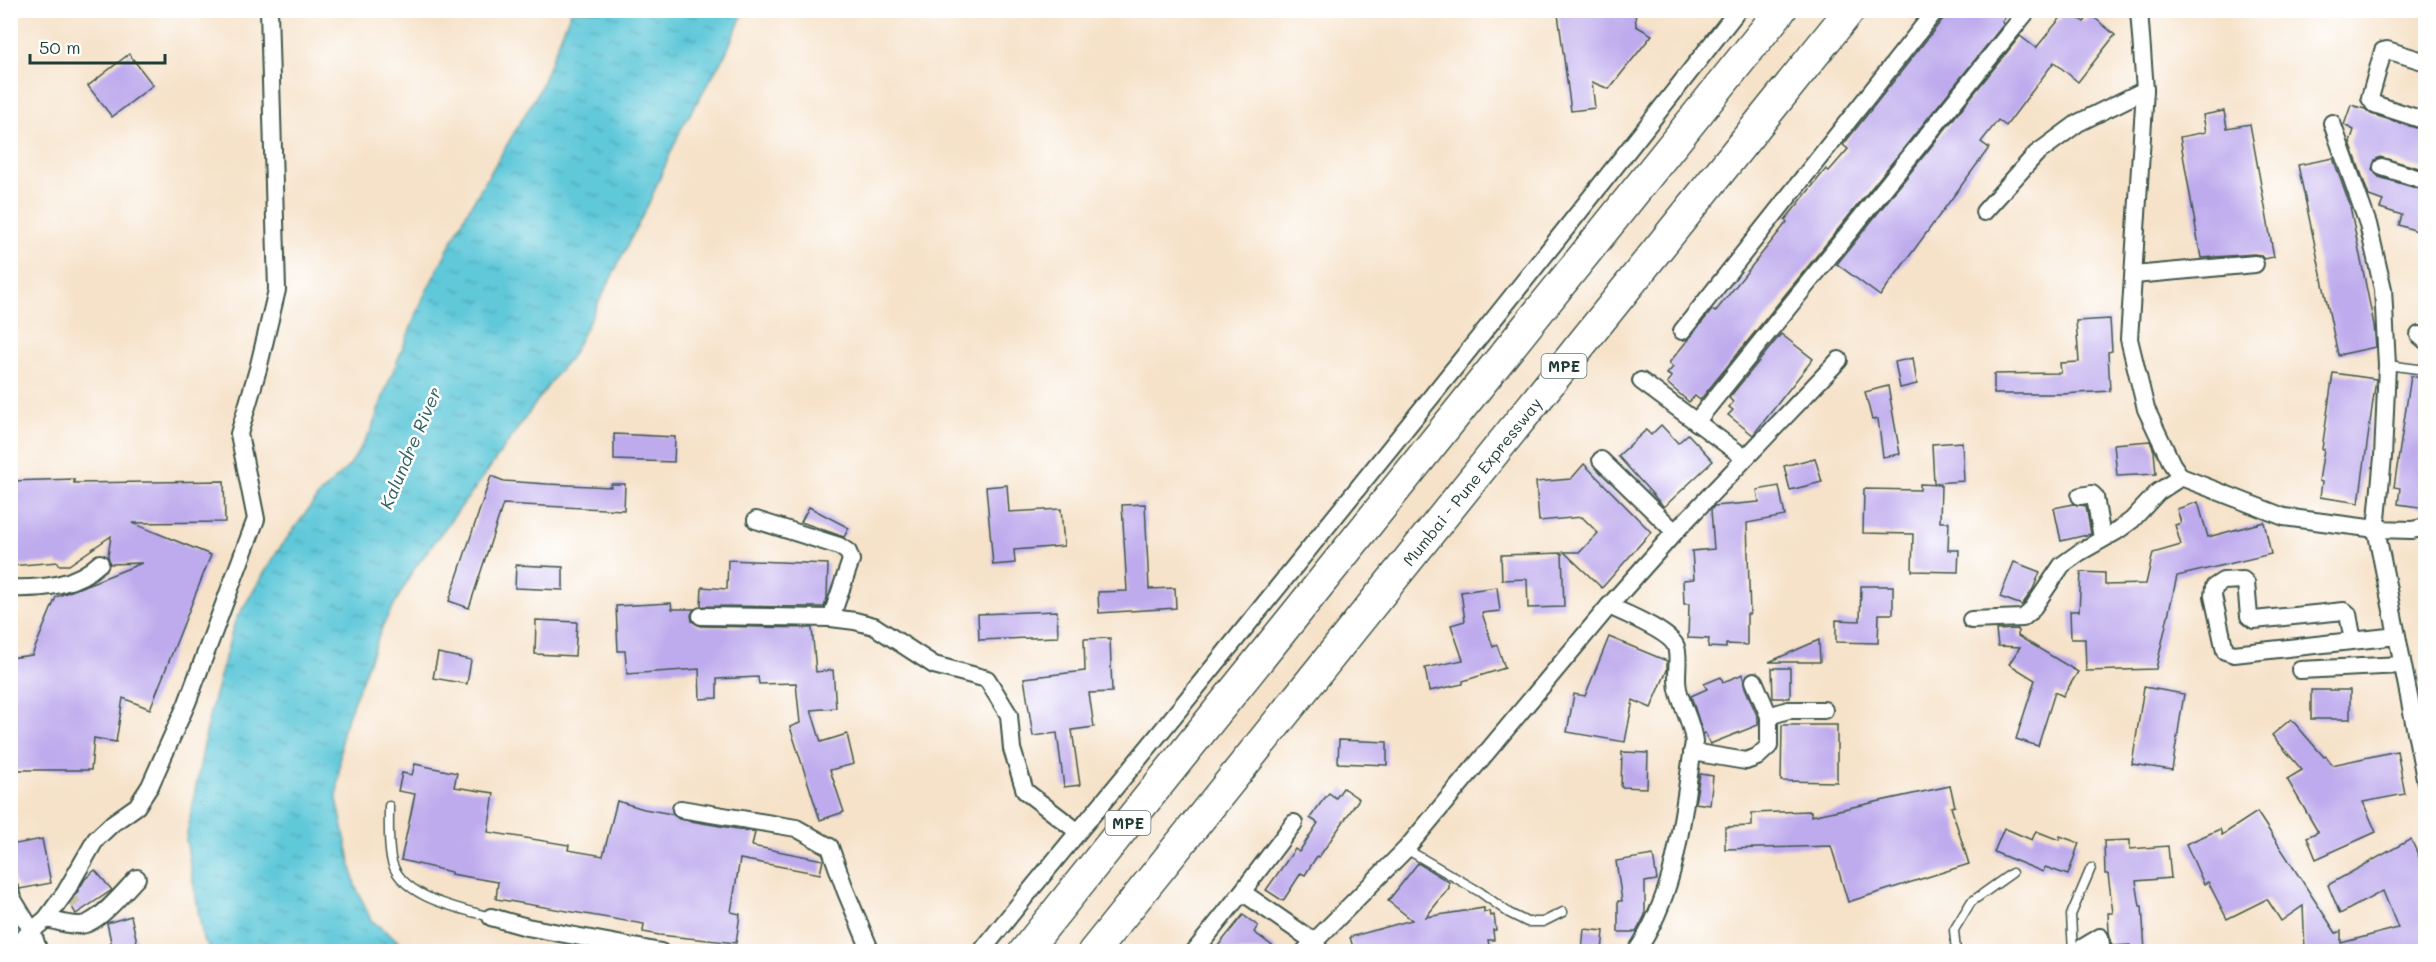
<svg xmlns="http://www.w3.org/2000/svg" width="2436" height="962" font-family="Mali,sans-serif">
	<style>
		.water { fill: url(#water-ripples); stroke: #3e8286; stroke-width: 1.5 }
		.building { fill: #beabed }
		.lines { fill: none; stroke-linecap: round; stroke-linejoin: round }
		.minor-tunnel { stroke: #cbc1ab; stroke-width: 16; stroke-dasharray: 16 8; stroke-linecap: butt }
		.service-casing { stroke: #3f564a; stroke-width: 11 }
		.minor-casing { stroke: #3f564a; stroke-width: 20 }
		.motorway-casing { stroke: #3f564a; stroke-width: 33 }
		.service { stroke: #fff; stroke-width: 8 }
		.minor { stroke: #fff; stroke-width: 16 }
		.motorway { stroke: #fff; stroke-width: 30 }
		.labels { text-anchor: middle; dominant-baseline: central; stroke-width: 5; stroke-linejoin: round; paint-order: stroke }
		.shield { fill: #fff; stroke: #627771; stroke-width: 1.5 }
		.shield-label { font-size: 15px; font-weight: bold; fill: #1f3d34 }
		.street-label { font-size: 16px; fill: #1f3d34; stroke: #fff }
		.water-label { font-size: 18px; font-style: italic; fill: #2f605d; stroke: #fff }
	</style>
	<defs>
		<pattern id="water-ripples" width="26" height="14" patternUnits="userSpaceOnUse" patternTransform="scale(1.5)"><rect width="26" height="14" fill="#5ec8d9"/><path d="M2 4q2-2 4 0t4 0M15 11q2-2 4 0t4 0" fill="none" stroke="#4da4b1"/></pattern>
	</defs>
	<rect width="100%" height="100%" fill="#fff"/>
	<filter id="ink" filterUnits="userSpaceOnUse"><feTurbulence type="fractalNoise" baseFrequency=".0167" numOctaves="2"/><feDisplacementMap in="SourceGraphic" scale="12" xChannelSelector="R" yChannelSelector="G"/><feConvolveMatrix kernelMatrix="1 2 1 2 8 2 1 2 1" color-interpolation-filters="sRGB"/></filter>
	<filter id="wash" filterUnits="userSpaceOnUse"><feTurbulence type="fractalNoise" baseFrequency=".008" numOctaves="4" result="noise"/><feDisplacementMap in="SourceGraphic" scale="24" xChannelSelector="R" yChannelSelector="G"/><feGaussianBlur stdDeviation="1.35" result="paint"/><feColorMatrix in="noise" values="0 0 0 0 0 0 0 0 0 0 0 0 0 0 0 0 0 1.4 0 .05"/><feComposite in="paint" operator="in"/></filter>
	<g filter="url(#wash)">
		<rect width="100%" height="100%" fill="#f6e2c9"/>
		<polygon class="water" points="571,11 744,11 726,53 681,129 649,203 572,355 555,376 479,483 414,569 383,625 342,732 337,799 355,885 371,920 411,951 213,951 203,939 186,839 210,713 235,621 277,552 319,495 350,465 371,431 385,391 424,296 467,212 539,91"/>
		<g id="blocks">
			<g class="building">
				<polygon points="1583,10 1635,10 1636,26 1652,35 1609,89 1592,82 1595,108 1571,111 1558,14"/>
				<polygon points="1950,10 2011,10 2002,22 2004,24 1713,384 1700,400 1695,396 1689,402 1667,383 1672,377 1667,374 1673,367 1669,363 1712,310 1715,312 1787,222 1785,220 1826,169 1829,171 1848,149 1843,145"/>
				<polygon points="2067,10 2084,22 2090,14 2115,35 2078,82 2054,62 2006,126 1998,120 1981,142 1989,148 1880,296 1837,264 2020,36 2036,48"/>
				<polygon points="129,54 153,85 112,117 88,86"/>
				<polygon points="2351,105 2365,109 2371,114 2426,131 2426,170 2380,157 2375,160 2372,169 2379,177 2426,191 2426,234 2399,225 2402,215 2380,208 2383,201 2369,196 2350,142 2354,130 2344,125"/>
				<polygon points="2224,111 2227,128 2250,124 2274,257 2264,259 2260,255 2254,254 2201,258 2180,137 2206,132 2203,115"/>
				<polygon points="2333,158 2350,206 2374,325 2376,347 2338,355 2298,165"/>
				<polygon points="2110,319 2112,351 2108,352 2110,391 2062,394 1994,394 1994,374 2061,373 2060,363 2079,362 2076,321"/>
				<polygon points="1781,334 1813,359 1753,435 1728,415 1733,410 1729,407 1733,402 1729,398"/>
				<polygon points="1913,358 1917,384 1900,388 1895,362"/>
				<polygon points="2333,373 2376,379 2359,503 2320,497 2322,482 2319,481 2324,449 2322,449"/>
				<polygon points="2411,376 2426,379 2426,508 2398,504 2400,488 2394,487"/>
				<polygon points="1888,386 1900,454 1883,457 1878,419 1872,420 1865,392"/>
				<polygon points="1661,425 1678,443 1688,434 1713,461 1664,507 1618,456 1646,430 1651,435"/>
				<polygon points="614,434 675,437 674,462 614,460"/>
				<polygon points="2150,441 2154,451 2156,474 2117,476 2114,444"/>
				<polygon points="1962,442 1964,481 1934,483 1932,444"/>
				<polygon points="1815,458 1822,482 1790,490 1784,466"/>
				<polygon points="1584,464 1651,532 1602,588 1564,552 1580,552 1598,533 1582,517 1539,521 1536,482 1571,479"/>
				<polygon points="491,476 504,481 547,484 611,487 611,484 625,484 624,510 503,504 469,608 449,601"/>
				<polygon points="74,479 74,483 224,481 225,522 132,523 211,555 150,709 123,698 116,742 94,738 91,770 10,770 10,658 32,655 56,597 142,563 110,564 108,556 111,536 69,565 58,565 58,562 10,566 10,481"/>
				<polygon points="1920,484 1941,485 1940,522 1949,522 1948,550 1959,550 1958,572 1912,571 1913,534 1863,533 1864,489 1920,490"/>
				<polygon points="1007,485 1009,512 1061,509 1064,546 1014,550 1015,563 993,565 986,487"/>
				<polygon points="1779,486 1785,516 1747,523 1750,614 1747,614 1747,645 1726,644 1726,648 1708,647 1709,639 1688,638 1689,604 1684,604 1683,580 1694,579 1692,551 1714,549 1711,510 1714,506 1759,502 1757,490"/>
				<polygon points="2198,502 2208,537 2264,522 2271,554 2177,576 2156,669 2086,671 2085,639 2071,639 2070,611 2079,611 2081,572 2105,573 2105,585 2146,584 2153,553 2181,545 2175,525 2181,523 2177,509"/>
				<polygon points="1145,504 1149,589 1175,588 1176,608 1099,613 1098,592 1127,591 1122,505"/>
				<polygon points="2073,504 2086,506 2091,534 2061,541 2054,508"/>
				<polygon points="809,507 849,528 844,537 801,522"/>
				<polygon points="1562,553 1564,607 1528,608 1527,579 1502,580 1501,555"/>
				<polygon points="728,560 828,564 827,598 824,607 701,606 702,587 727,589"/>
				<polygon points="2014,562 2040,572 2033,589 2022,605 2000,597"/>
				<polygon points="516,565 563,567 563,590 515,588"/>
				<polygon points="1861,586 1893,586 1893,614 1879,614 1878,643 1836,642 1836,620 1860,621"/>
				<polygon points="1497,587 1500,611 1482,613 1493,647 1497,645 1505,668 1463,681 1463,684 1429,691 1425,668 1463,660 1451,625 1465,621 1461,592"/>
				<polygon points="671,603 672,609 694,609 691,615 692,621 700,626 812,628 816,672 833,670 836,708 811,710 821,742 847,734 854,764 830,770 844,812 820,820 790,727 800,723 796,683 759,684 758,677 717,679 717,698 700,699 699,669 627,674 625,651 618,651 616,606"/>
				<polygon points="1057,611 1058,637 979,640 978,614"/>
				<polygon points="536,620 577,622 575,656 535,654"/>
				<polygon points="2018,629 2018,636 2078,672 2063,696 2055,692 2038,746 2016,739 2035,680 2009,664 2020,647 1998,646 1996,630"/>
				<polygon points="1609,637 1667,661 1667,670 1651,708 1633,700 1625,742 1567,732 1574,694 1585,696"/>
				<polygon points="1110,638 1112,692 1089,693 1094,727 1072,730 1080,785 1064,787 1057,733 1033,736 1024,678 1085,671 1084,639"/>
				<polygon points="1819,640 1820,662 1769,662"/>
				<polygon points="438,653 471,660 467,684 433,678"/>
				<polygon points="1772,668 1790,668 1790,698 1773,698"/>
				<polygon points="1743,674 1744,685 1758,718 1758,725 1710,744 1705,733 1703,734 1691,696 1707,689 1704,684 1721,677 1723,682"/>
				<polygon points="2144,687 2184,694 2172,770 2132,764"/>
				<rect x="2311" y="690" width="39" height="29"/>
				<polygon points="2291,719 2324,757 2326,756 2332,765 2397,751 2405,794 2363,802 2376,832 2316,859 2307,837 2318,832 2287,779 2302,770 2272,735"/>
				<polygon points="1782,725 1837,725 1837,782 1781,781"/>
				<polygon points="1339,740 1387,742 1387,765 1338,763"/>
				<polygon points="1622,752 1648,753 1647,788 1621,787"/>
				<polygon points="415,764 457,773 454,787 494,793 488,832 569,845 568,850 603,856 617,801 644,809 672,814 679,819 755,832 752,846 823,860 820,874 740,859 731,912 740,914 736,943 659,935 643,932 644,924 496,899 498,882 451,874 451,872 401,860 415,794 398,791 402,773 412,775"/>
				<polygon points="1700,774 1713,776 1710,805 1695,803"/>
				<polygon points="1950,786 1955,806 1951,807 1969,864 1848,902 1831,846 1725,849 1725,827 1752,826 1752,813 1811,811 1811,816"/>
				<polygon points="1343,788 1359,799 1319,857 1317,856 1305,875 1301,873 1283,901 1266,890 1295,849 1299,852 1318,823 1310,818 1320,804 1329,793 1336,798"/>
				<polygon points="2257,812 2336,933 2341,931 2341,943 2398,928 2383,891 2340,914 2328,885 2411,839 2426,873 2426,951 2305,951 2303,906 2281,921 2267,899 2227,919 2208,882 2204,884 2186,844 2220,829 2222,835"/>
				<polygon points="2004,828 2032,840 2036,831 2059,840 2060,836 2079,843 2068,875 2045,867 2043,872 1994,852"/>
				<polygon points="42,839 51,883 20,889 14,881 10,845"/>
				<polygon points="2130,840 2130,849 2168,846 2171,878 2136,881 2140,906 2142,906 2145,951 2130,951 2130,945 2112,946 2109,932 2108,913 2113,913 2108,874 2105,874 2104,841"/>
				<polygon points="1653,855 1657,880 1645,882 1645,915 1641,923 1636,932 1618,932 1618,901 1622,901 1616,861"/>
				<polygon points="1418,863 1449,882 1449,888 1426,917 1484,908 1484,912 1490,911 1491,916 1494,915 1496,930 1493,930 1494,940 1488,940 1490,951 1354,951 1350,937 1412,920 1388,901"/>
				<polygon points="95,870 112,890 76,914 70,904 85,879"/>
				<polygon points="1243,915 1258,926 1254,932 1279,951 1214,951"/>
				<polygon points="131,916 139,951 113,951 107,923"/>
				<polygon points="1584,929 1604,931 1602,951 1582,951"/>
			</g>
		</g>
	</g>
	<g filter="url(#ink)">
		<use href="#blocks" fill-opacity="0" stroke="#3f564a" stroke-width="1.5"/>
		<g class="lines">
			<polyline class="minor-tunnel" points="67,903 75,895"/>
			<g class="service-casing">
				<g id="service">
					<polyline points="2387,365 2426,370"/>
					<path d="M389 806C389 823 388 842 391 858 398 897 458 908 491 917"/>
					<polyline points="1406,849 1480,892 1509,913 1527,922 1543,922 1563,912"/>
					<polyline points="1956,952 1954,930 1971,902 2012,873"/>
					<polyline points="2073,952 2071,915 2091,868"/>
				</g>
			</g>
			<g class="minor-casing">
				<g id="minor">
					<polyline points="2139,10 2145,90 2129,339 2146,409 2172,464 2181,477 2284,517 2376,529 2426,783"/>
					<polyline points="2426,62 2387,50 2383,51 2370,98 2374,104 2426,121"/>
					<polyline points="2332,123 2368,224 2383,289 2387,365 2383,457 2376,529 2412,530 2426,527"/>
					<polyline points="2382,167 2426,181"/>
					<polyline points="1984,212 2036,154 2078,123 2145,90"/>
					<polyline points="2134,275 2255,264"/>
					<polyline points="1682,331 1936,10"/>
					<polyline points="2419,335 2426,341"/>
					<polyline points="1641,381 1745,458"/>
					<polyline points="1696,422 2028,10"/>
					<polyline points="1601,460 1675,532"/>
					<polyline points="2080,496 2092,494 2095,497 2102,538"/>
					<polyline points="756,520 839,546 848,552 851,560 831,618 855,621 874,626 934,665 987,679 1009,715 1012,749 1025,791 1077,831"/>
					<path d="M10 588C43 589 76 586 100 563"/>
					<path d="M1609 606C1624 613 1671 632 1676 647 1680 659 1675 675 1678 689 1682 707 1692 722 1694 742 1682 814 1679 889 1636 952"/>
					<polyline points="701,616 831,618"/>
					<polyline points="1971,620 2023,618 2030,612 2062,565 2080,552 2117,531 2132,520 2158,492 2181,477"/>
					<polyline points="2353,641 2348,614 2344,611 2254,620 2249,616 2246,583 2243,580 2223,581 2214,587 2213,596 2225,651 2234,654 2397,636"/>
					<polyline points="2300,670 2402,665"/>
					<polyline points="1769,716 1788,710 1824,710"/>
					<polyline points="1692,752 1746,761 1757,757 1769,746 1769,716 1754,681"/>
					<polyline points="681,809 796,828 830,847 846,892 871,952"/>
					<polyline points="10,890 12,898 32,931 39,952"/>
					<polyline points="1242,892 1294,823"/>
					<polyline points="491,917 527,927 661,952"/>
					<path d="M46 919C57 921 68 925 79 925 97 926 124 891 137 878"/>
					<polyline points="10,949 46,919 65,893 96,839 113,823 137,806 150,786 187,703 256,519 239,434 258,369 277,290 269,10"/>
					<path d="M981 952C1046 869 1115 789 1181 707 1368 476 1555 245 1738 10"/>
					<polyline points="1194,952 1242,892 1313,941 1321,952"/>
					<polyline points="1304,952 1406,849 1609,606 1675,532 1839,360"/>
					<polyline points="2075,952 2100,937 2102,952"/>
				</g>
			</g>
			<g class="motorway-casing">
				<g id="motorway">
					<polyline points="1024,952 1781,10"/>
					<path id="s1" d="M1093 952 1850 10"/>
				</g>
			</g>
			<use href="#service" class="service"/>
			<use href="#minor" class="minor"/>
			<use href="#motorway" class="motorway"/>
		</g>
	</g>
	<g class="labels">
		<g class="shield">
			<rect x="1541.5" y="354" width="45" height="24" rx="4.5"/>
			<rect x="1105.5" y="811" width="45" height="24" rx="4.5"/>
		</g>
		<g class="shield-label">
			<text x="1564" y="366">MPE</text>
			<text x="1128" y="823">MPE</text>
		</g>
		<g class="street-label">
			<text stroke="none"><textPath href="#s1" startOffset="604">Mumbai - Pune Expressway</textPath></text>
		</g>
		<g class="water-label">
			<text transform="translate(410 448) rotate(-67)">Kalundre River</text>
		</g>
	</g>
	<rect width="2436" height="962" fill="none" stroke="#fff" stroke-width="36"/>
	<path d="M30 54v9h135v-9" fill="none" stroke="#1f3d34" stroke-width="3"/>
	<text x="39" y="54" font-size="18" fill="#1f3d34" stroke="#ffffff" stroke-width="4.5" paint-order="stroke">50 m</text>
</svg>
